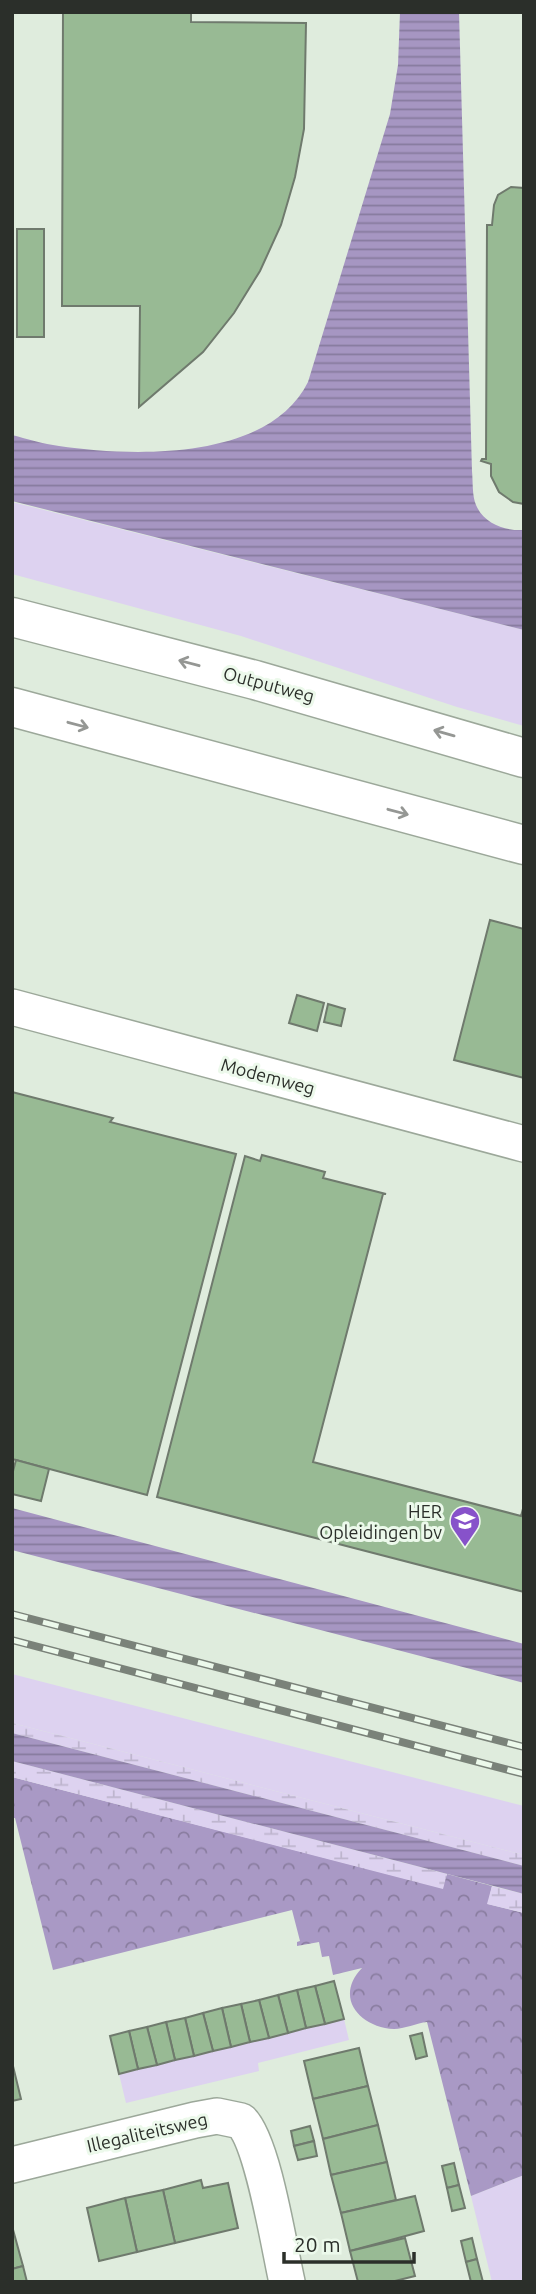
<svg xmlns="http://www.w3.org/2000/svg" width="536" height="2294" font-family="Ubuntu,sans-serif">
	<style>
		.grass { fill: #ddd2f0 }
		.forest { fill: url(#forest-crowns) }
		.wetland { fill: url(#wetland-marsh) }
		.water { fill: url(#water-rules) }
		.building { fill: #98ba94; stroke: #6f7a6d; stroke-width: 2 }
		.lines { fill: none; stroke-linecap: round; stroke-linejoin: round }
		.street-casing { stroke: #9ca89a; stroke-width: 38 }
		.primary-casing { stroke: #9ca89a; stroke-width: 41 }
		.street { stroke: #fff; stroke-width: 35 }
		.primary { stroke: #fff; stroke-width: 38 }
		.rail-casing { stroke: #7a8279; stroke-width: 8 }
		.rail { stroke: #ecf9eb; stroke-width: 5; stroke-dasharray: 16; stroke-linecap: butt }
		.oneway { stroke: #959794 }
		.labels { text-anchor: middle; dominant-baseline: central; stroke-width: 6; stroke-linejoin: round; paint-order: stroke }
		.street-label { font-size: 18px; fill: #2b2f2a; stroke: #ecf9eb }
		.poi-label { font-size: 18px; fill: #2b2f2a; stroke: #ecf9eb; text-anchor: end }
	</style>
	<defs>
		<pattern id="forest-crowns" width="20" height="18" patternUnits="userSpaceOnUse" patternTransform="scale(1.75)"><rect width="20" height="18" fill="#a999c5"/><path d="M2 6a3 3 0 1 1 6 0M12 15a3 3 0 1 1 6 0" fill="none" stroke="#8a7da0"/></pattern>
		<pattern id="wetland-marsh" width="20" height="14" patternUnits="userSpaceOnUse" patternTransform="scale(1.75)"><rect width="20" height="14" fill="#ddd2f0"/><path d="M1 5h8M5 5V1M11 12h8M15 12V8" fill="none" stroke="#beb5ce"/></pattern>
		<pattern id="water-rules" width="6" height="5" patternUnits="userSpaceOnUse" patternTransform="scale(1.75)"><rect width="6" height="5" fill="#a696c2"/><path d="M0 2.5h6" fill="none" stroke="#877b9e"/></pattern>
	</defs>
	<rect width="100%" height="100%" fill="#dfecdd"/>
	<g class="grass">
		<polygon points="12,502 524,630 524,726 457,707 241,636 12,574"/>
		<polygon points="12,1674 524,1806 524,1855 12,1723"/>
		<polygon points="344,2019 349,2040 258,2063 259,2071 126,2103 119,2074"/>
		<polygon points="524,2175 524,2282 492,2282 471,2196"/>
	</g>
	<path class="forest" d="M12 1777 442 1888 447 1874 492 1886 488 1904 524 1913V2175L471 2196 427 2022C417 2023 404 2029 394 2029 359 2027 334 1997 362 1968L333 1975 329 1956 322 1957 319 1942 297 1946V1942L300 1941 292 1910 53 1970 15 1818H12Z"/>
	<g class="wetland">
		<polygon points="12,1723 524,1855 524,1866 12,1733"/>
		<polygon points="12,1761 447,1874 443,1889 12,1777"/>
		<polygon points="492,1886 524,1894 524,1913 487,1904"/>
	</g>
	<g class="water">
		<path d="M400 12H459L472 471C473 481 472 496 476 505 484 524 505 531 524 530V630L12 501V435C28 439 43 444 59 446 134 457 269 461 308 382L390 114 398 65Z"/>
		<polygon points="12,1508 524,1644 524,1683 12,1550"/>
		<polygon points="12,1733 524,1866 524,1894 12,1761"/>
	</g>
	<g class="building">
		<polygon points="63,12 191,12 191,22 306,23 304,129 295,177 281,225 260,271 234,313 203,352 139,407 140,306 62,306"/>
		<polygon points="511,187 524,188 524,504 513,502 499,492 491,476 491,464 481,461 482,459 486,459 487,225 492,225 494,205 498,195"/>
		<rect x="17" y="229" width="27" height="108"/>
		<polygon points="490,920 524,929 524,1078 454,1060"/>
		<polygon points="297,995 324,1003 317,1031 289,1023"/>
		<polygon points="328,1004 345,1009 341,1026 324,1022"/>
		<polygon points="12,1092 113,1118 110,1122 236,1154 147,1495 12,1459"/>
		<polygon points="262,1155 325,1172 323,1178 386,1194 383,1194 313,1462 521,1516 524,1505 524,1592 157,1497 245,1156 260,1161"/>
		<polygon points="16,1460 49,1469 41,1501 12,1494 12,1475"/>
		<polygon points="334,1981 344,2019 325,2024 315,1986"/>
		<polygon points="315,1986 325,2024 306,2028 297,1990"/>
		<polygon points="297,1990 306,2028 288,2033 278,1995"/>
		<polygon points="278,1995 288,2033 269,2038 259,2000"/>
		<polygon points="259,2000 269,2038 250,2042 241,2004"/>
		<polygon points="241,2004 250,2042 231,2047 222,2008"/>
		<polygon points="222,2008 231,2047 213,2051 203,2013"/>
		<polygon points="203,2013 213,2051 194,2056 185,2018"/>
		<polygon points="185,2018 194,2056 175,2060 166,2022"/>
		<polygon points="166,2022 175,2060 157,2065 147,2027"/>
		<polygon points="147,2027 157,2065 138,2069 129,2031"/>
		<polygon points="129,2031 138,2069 119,2074 110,2036"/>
		<polygon points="422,2033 427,2056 416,2059 410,2036"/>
		<polygon points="359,2048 368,2086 313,2099 304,2061"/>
		<polygon points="12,2062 21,2099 12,2101"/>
		<polygon points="368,2086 378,2125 323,2139 313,2099"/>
		<polygon points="378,2125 387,2162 331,2175 323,2139"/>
		<polygon points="310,2126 314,2141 294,2146 291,2131"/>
		<polygon points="314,2141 317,2156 298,2160 294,2146"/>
		<polygon points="387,2162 396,2200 341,2213 331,2175"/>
		<polygon points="454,2163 459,2185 447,2188 442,2166"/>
		<polygon points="201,2180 203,2188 228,2183 238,2228 175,2243 163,2190"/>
		<polygon points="459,2185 465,2208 452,2211 447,2188"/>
		<polygon points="163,2190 175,2243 137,2252 125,2198"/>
		<polygon points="415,2196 424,2231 350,2251 341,2213"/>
		<polygon points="125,2198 137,2252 99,2261 87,2208"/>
		<polygon points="12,2226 23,2266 12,2269"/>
		<polygon points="405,2238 415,2276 391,2282 358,2282 350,2251"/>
		<polygon points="472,2238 477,2259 466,2262 461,2241"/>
		<polygon points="477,2259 483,2282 471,2282 466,2262"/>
		<polygon points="23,2266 27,2282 12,2282 12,2269"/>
	</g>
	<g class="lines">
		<g class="street-casing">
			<g id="street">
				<polyline points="12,1007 524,1144"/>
				<path d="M12 2165 195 2120 217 2116 241 2121C263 2142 279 2247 287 2282"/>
			</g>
		</g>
		<g class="primary-casing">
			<g id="primary">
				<polyline points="12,617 255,680 524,758"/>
				<polyline points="12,707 524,845"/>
			</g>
		</g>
		<use href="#street" class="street"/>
		<use href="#primary" class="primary"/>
		<g class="rail-casing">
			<g id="rail">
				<polyline points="12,1614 524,1747"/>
				<polyline points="12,1640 524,1774"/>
			</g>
		</g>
		<use href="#rail" class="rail"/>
	</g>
	<defs><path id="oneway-shaft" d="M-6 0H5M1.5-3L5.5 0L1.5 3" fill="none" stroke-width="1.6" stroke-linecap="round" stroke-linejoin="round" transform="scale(1.75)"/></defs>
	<g class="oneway">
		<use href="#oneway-shaft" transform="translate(189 663) rotate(-165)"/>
		<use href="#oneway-shaft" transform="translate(78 725) rotate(15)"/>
		<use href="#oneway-shaft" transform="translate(444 733) rotate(-164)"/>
		<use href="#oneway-shaft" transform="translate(398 812) rotate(15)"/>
	</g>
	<defs>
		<g id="school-pin" transform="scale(1.575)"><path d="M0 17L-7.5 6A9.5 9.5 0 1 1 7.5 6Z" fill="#8752ca" stroke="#ecf9eb"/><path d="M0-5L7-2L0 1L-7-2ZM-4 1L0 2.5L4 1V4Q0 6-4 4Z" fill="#fff"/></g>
	</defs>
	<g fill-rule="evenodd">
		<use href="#school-pin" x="465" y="1521"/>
	</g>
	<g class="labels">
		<g class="street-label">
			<text transform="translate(269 684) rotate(15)">Outputweg</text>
			<text transform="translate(268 1076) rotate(15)">Modemweg</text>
			<text transform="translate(147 2132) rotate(-13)">Illegaliteitsweg</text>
		</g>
		<g class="poi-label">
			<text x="442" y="1511">HER<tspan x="442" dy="21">Opleidingen bv</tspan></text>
		</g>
	</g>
	<rect width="536" height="2294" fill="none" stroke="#2b2f2a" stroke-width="28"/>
	<path d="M284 2252v10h130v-10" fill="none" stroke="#2b2f2a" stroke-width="3.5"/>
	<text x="294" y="2252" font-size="21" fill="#2b2f2a" stroke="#ecf9eb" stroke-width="5" paint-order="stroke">20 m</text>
</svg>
